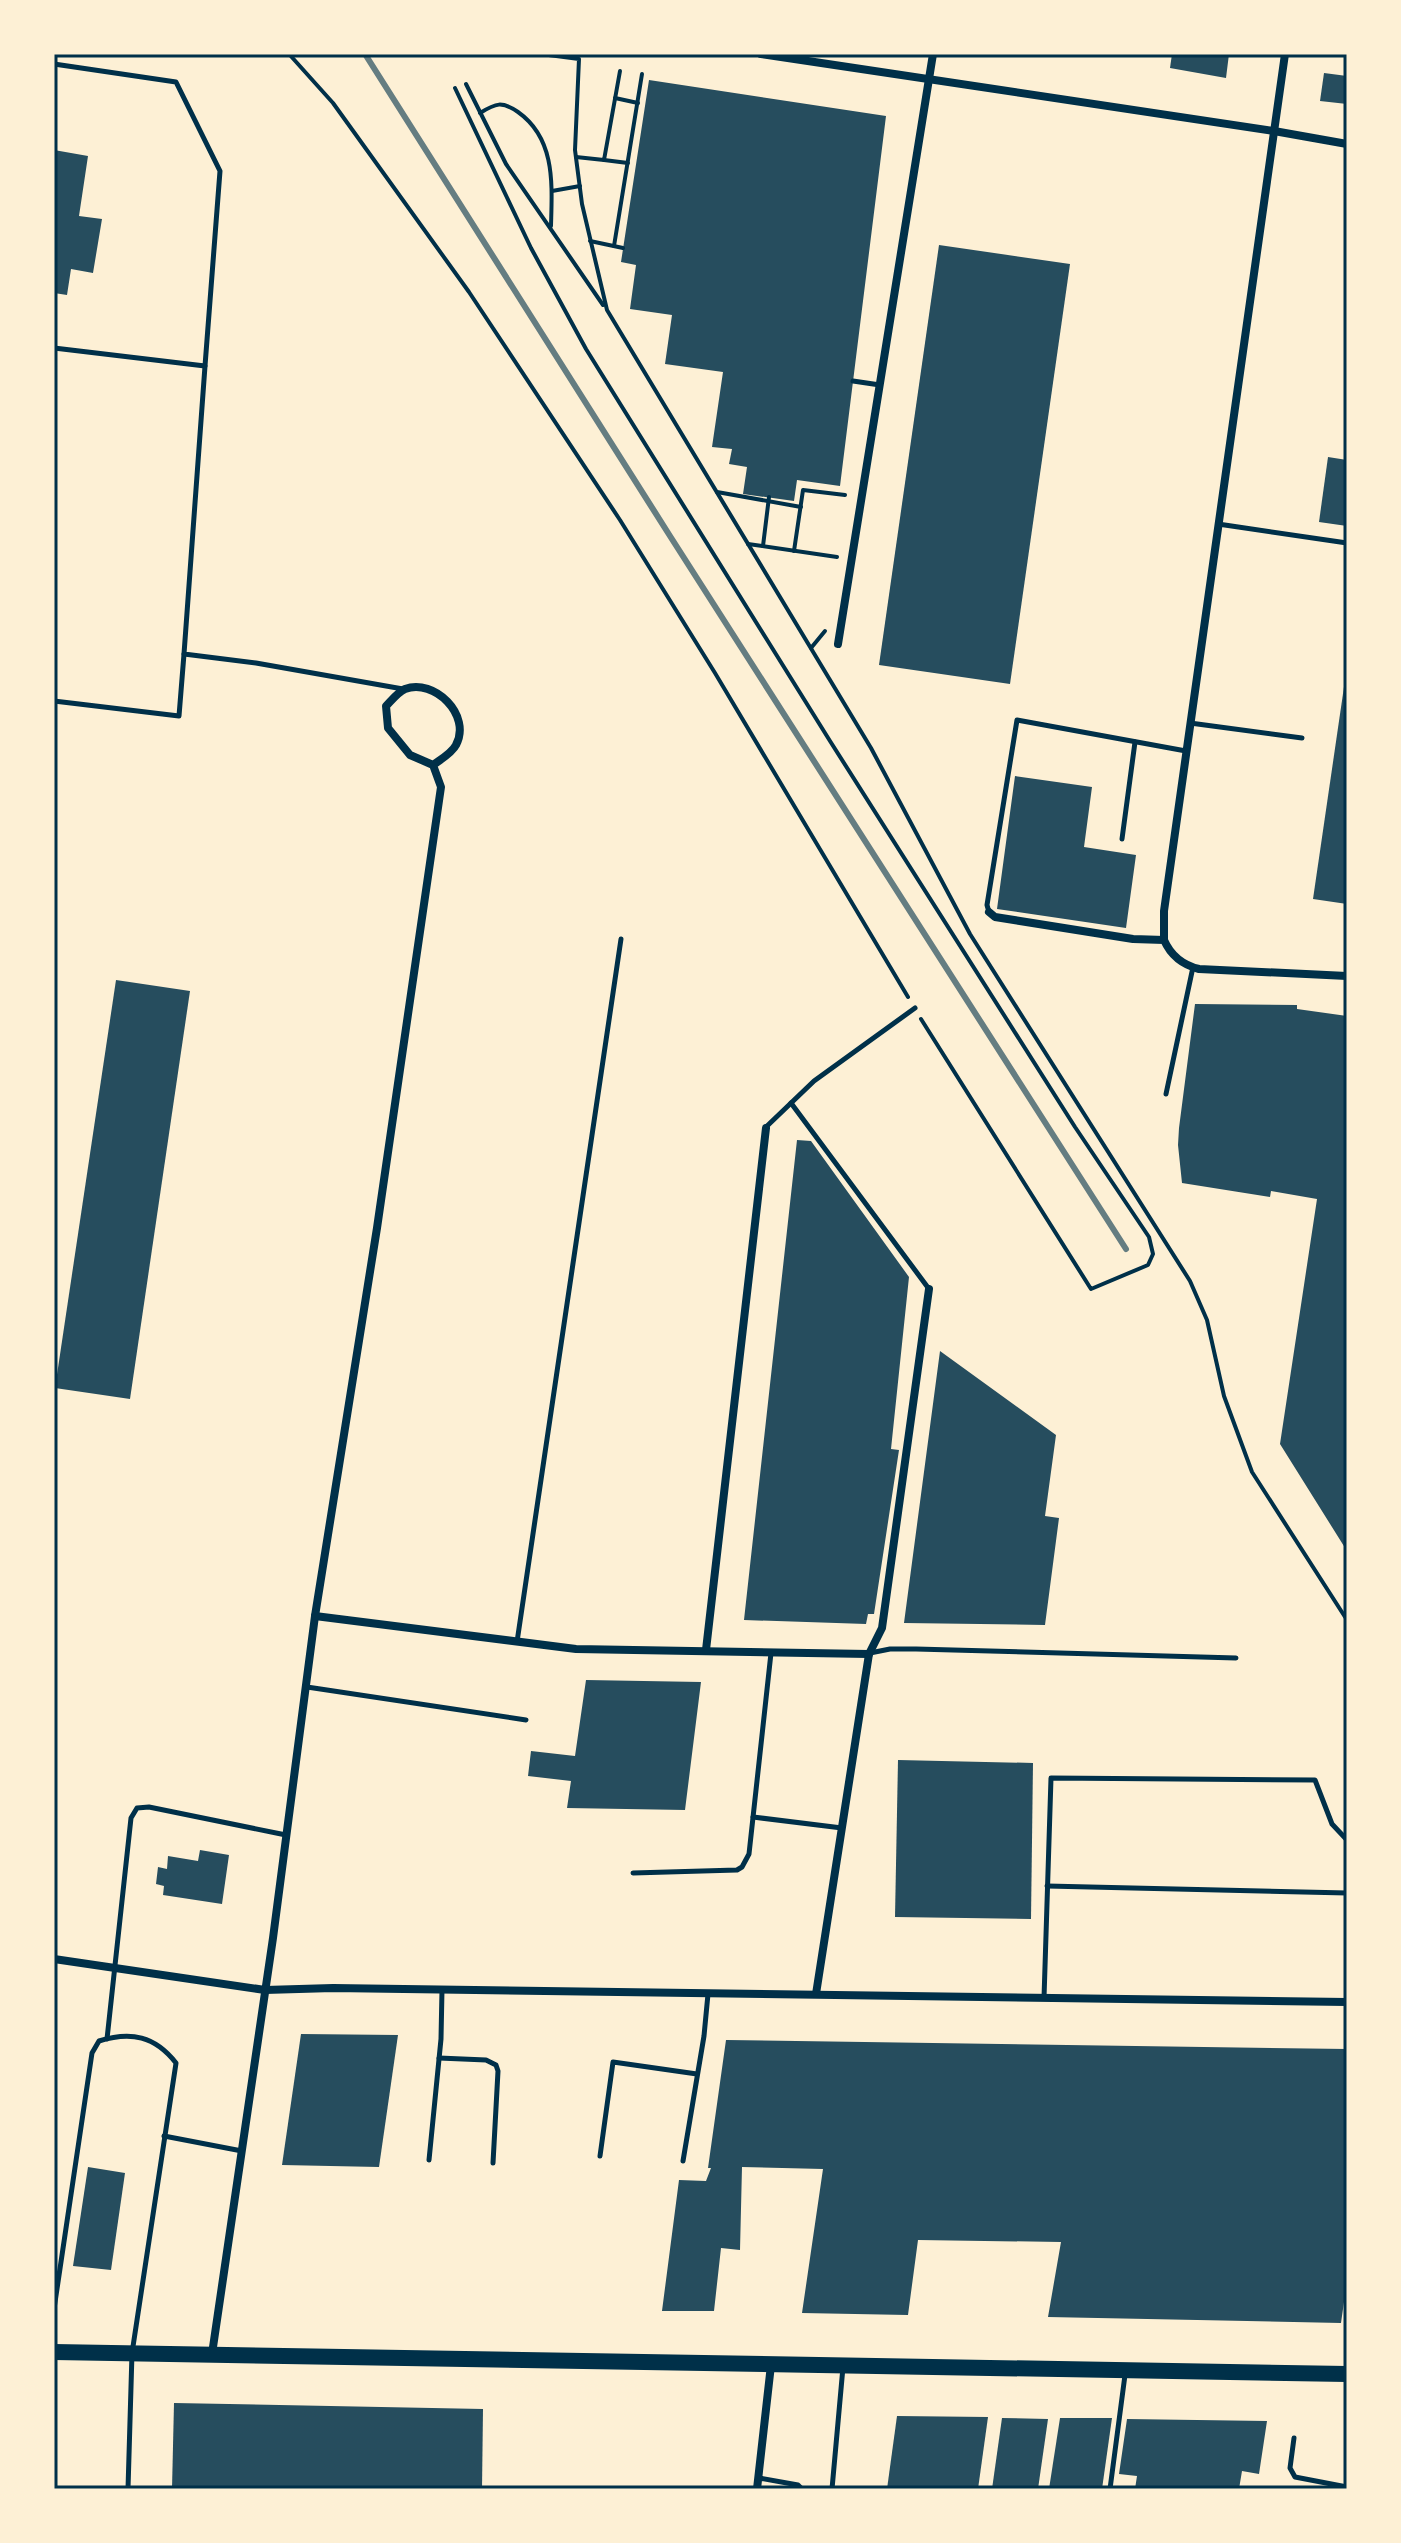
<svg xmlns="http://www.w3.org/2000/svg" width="1401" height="2543" font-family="Barlow,sans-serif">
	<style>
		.building { fill: #264d5e }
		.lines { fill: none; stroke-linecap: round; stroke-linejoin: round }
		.path { stroke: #003049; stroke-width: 4 }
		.service { stroke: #003049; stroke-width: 5 }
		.minor { stroke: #003049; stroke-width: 8 }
		.primary { stroke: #003049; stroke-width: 16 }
		.rail { stroke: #657d81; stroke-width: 6 }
		.neatline { fill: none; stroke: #003049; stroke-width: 3 }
	</style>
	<rect width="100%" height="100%" fill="#fdf0d5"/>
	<g class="building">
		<polygon points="1172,54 1229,54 1226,78 1170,68"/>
		<polygon points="1324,73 1347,76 1347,104 1320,101"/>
		<polygon points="649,80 886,116 840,486 797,480 794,501 743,494 747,467 729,464 732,449 712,447 723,372 665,364 672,315 630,309 636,265 621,262"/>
		<polygon points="54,150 88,156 79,216 102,219 93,273 71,269 67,295 54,293"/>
		<polygon points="939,245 1070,264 1010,684 879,665"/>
		<polygon points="1328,457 1347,460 1347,526 1319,522"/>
		<polygon points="1345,680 1347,680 1347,904 1313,899"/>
		<polygon points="1015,776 1092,787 1084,847 1136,855 1126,928 997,909"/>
		<polygon points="116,980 190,991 130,1399 55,1388"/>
		<polygon points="1195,1004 1297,1005 1297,1009 1347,1016 1347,1551 1280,1444 1317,1199 1271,1191 1270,1197 1182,1183 1178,1145 1179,1128"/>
		<polygon points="797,1140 811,1141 909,1277 891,1449 899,1450 874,1614 868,1614 866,1624 744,1620"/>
		<polygon points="940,1351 1056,1435 1045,1516 1059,1518 1045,1625 904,1623"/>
		<polygon points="586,1680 701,1682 685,1810 567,1808 571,1781 528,1776 531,1751 575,1756"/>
		<polygon points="898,1760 1033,1763 1031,1919 895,1917"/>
		<polygon points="200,1850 229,1855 222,1904 163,1895 164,1886 156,1884 158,1867 167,1869 168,1856 198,1861"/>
		<polygon points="301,2034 398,2035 379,2167 282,2165"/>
		<polygon points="726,2040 1347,2049 1347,2281 1341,2323 1048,2317 1061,2242 918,2240 908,2315 802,2313 823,2169 742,2167 740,2250 721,2248 714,2311 662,2311 679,2180 706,2181 711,2168 708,2168"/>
		<polygon points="88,2167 125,2173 111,2270 73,2266"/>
		<polygon points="174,2403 483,2409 482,2489 172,2489"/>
		<polygon points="897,2416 988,2417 978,2489 887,2489"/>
		<polygon points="1002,2418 1048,2419 1038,2489 992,2489"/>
		<polygon points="1060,2418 1112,2418 1102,2489 1049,2489"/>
		<polygon points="1127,2419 1267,2421 1259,2474 1242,2471 1239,2489 1135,2489 1137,2476 1119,2474"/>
	</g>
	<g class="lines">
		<g class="path">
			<polyline points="289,54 333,103 469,292 620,520 715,673 908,997"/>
			<polyline points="541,54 579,59 575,150 582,204 607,310 871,748 970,934 1190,1281 1207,1320 1224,1396 1252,1472 1347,1620"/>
			<polyline points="466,84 506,164 603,305"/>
			<polyline points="455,88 531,248 586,349 830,741 1075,1127 1149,1237 1153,1254 1148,1265 1091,1289 921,1019"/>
			<polyline points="615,98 638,103"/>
			<path d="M480 113C496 103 502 101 518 112 556 139 552 185 551 226"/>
			<polyline points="576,157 604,160 620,71"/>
			<polyline points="604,160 628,163"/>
			<polyline points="552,191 580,186"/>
			<polyline points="590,241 623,248"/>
			<polyline points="614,246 642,74"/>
			<polyline points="717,492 801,507"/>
			<polyline points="748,544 837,557"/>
			<polyline points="763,546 769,497"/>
			<polyline points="794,551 803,490 845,495"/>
			<polyline points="811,648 825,631"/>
		</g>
		<g class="service">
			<polyline points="54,64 176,82 220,171 205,366 54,348"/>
			<polyline points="205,366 184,654 256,663 403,689"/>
			<polyline points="853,381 880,385"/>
			<polyline points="1218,524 1347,543"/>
			<polyline points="54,701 179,716 184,654"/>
			<polyline points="1190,723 1302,738"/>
			<polyline points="1122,839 1135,742"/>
			<polyline points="989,912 987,905 1017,720 1186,751"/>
			<polyline points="1166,1094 1193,967"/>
			<polyline points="791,1103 929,1289"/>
			<polyline points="766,1127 814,1081 915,1008"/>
			<polyline points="517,1642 621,939"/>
			<polyline points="870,1653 890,1649 916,1649 1236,1658"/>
			<polyline points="307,1687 526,1720"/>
			<polyline points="753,1817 842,1828"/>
			<polyline points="633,1873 737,1870 742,1867 749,1854 771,1653"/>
			<polyline points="1047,1886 1347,1893"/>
			<polyline points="1044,1998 1051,1778 1315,1780 1332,1824 1347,1840"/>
			<polyline points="107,2039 131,1818 137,1808 149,1807 286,1835"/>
			<polyline points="439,2058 486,2060 496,2065 498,2071 493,2163"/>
			<polyline points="164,2136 242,2151"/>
			<polyline points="600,2156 613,2062 697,2074"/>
			<polyline points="429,2160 441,2039 442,1990"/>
			<polyline points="683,2161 704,2036 708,1994"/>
			<path d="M54 2309 92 2053 99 2041C131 2031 155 2036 176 2063L132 2353 128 2489"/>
			<polyline points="1294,2438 1290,2468 1295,2477 1347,2487"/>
			<polyline points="759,2478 798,2485 802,2489"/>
			<polyline points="832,2489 843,2367"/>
			<polyline points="1110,2489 1125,2375"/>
		</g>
		<g class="minor">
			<polyline points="761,54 1274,131 1347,144"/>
			<polyline points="838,644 933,54"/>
			<path d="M989 912 995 917 1133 939 1164 940C1171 956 1183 965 1199 969L1347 976"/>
			<polyline points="1164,940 1164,911 1285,54"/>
			<polyline points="315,1616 576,1649 869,1654"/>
			<polyline points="706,1650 766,1128"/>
			<polyline points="54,1959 265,1990 333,1988 1347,2002"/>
			<polyline points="816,1994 869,1654 882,1628 929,1289"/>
			<path d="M212 2354 273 1938 315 1616 377 1228 441 787 433 765 410 755 388 728 386 706C391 701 398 692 405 689 434 678 472 715 456 745 452 753 440 760 433 765"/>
			<polyline points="757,2489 771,2365"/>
		</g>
		<polyline class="primary" points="54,2352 1347,2374"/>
		<polyline class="rail" points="365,54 670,536 1126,1249"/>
	</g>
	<rect width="1401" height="2543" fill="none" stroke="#fdf0d5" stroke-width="112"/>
	<rect x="56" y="56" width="1289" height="2431" class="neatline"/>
</svg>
